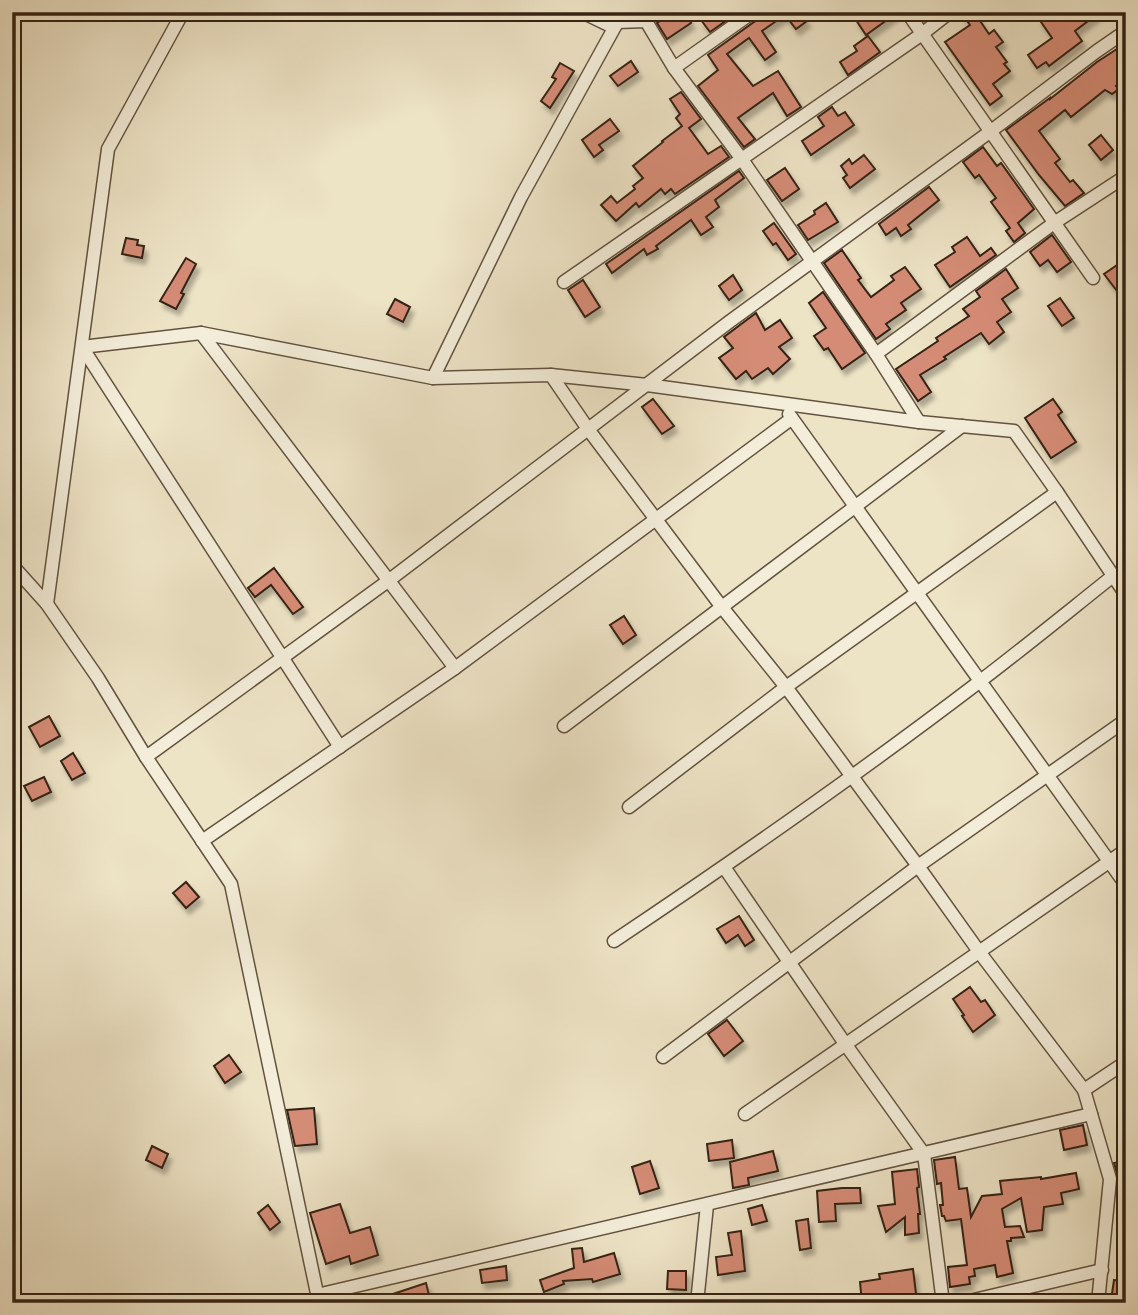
<svg xmlns="http://www.w3.org/2000/svg" width="1138" height="1315" font-family="'Gentium Book Plus',serif">
	<style>
		.building { fill: #d58c76; stroke: #352213; stroke-width: 2; filter: url(#shadow) }
		.lines { fill: none; stroke-linecap: round; stroke-linejoin: round }
		.minor-casing { stroke: #635240; stroke-width: 15 }
		.minor { stroke: #f3edd9; stroke-width: 12 }
	</style>
	<defs>
		<filter id="shadow"><feDropShadow dx="3.5" dy="6" stdDeviation="2" flood-color="#0004"/></filter>
	</defs>
	<rect width="100%" height="100%" fill="#ede3c5"/>
	<filter id="stains"><feTurbulence type="fractalNoise" baseFrequency=".00286" numOctaves="4"/><feColorMatrix values="0 0 0 0 .2 0 0 0 0 .09 0 0 0 0 .02 0 0 0 .5 -.17"/></filter>
	<radialGradient id="worn" r=".72"><stop offset=".6" stop-color="#630" stop-opacity="0"/><stop offset="1" stop-color="#630" stop-opacity=".3"/></radialGradient>
	<g class="building">
		<polygon points="674,12 684,12 691,23 667,39 657,23"/>
		<polygon points="710,12 725,12 730,18 710,32 701,20"/>
		<polygon points="762,12 800,12 807,21 796,29 785,15 762,31 776,52 765,60 749,38 727,54 753,86 778,71 801,107 787,116 773,93 738,118 755,139 744,147 698,86 718,70 708,55 758,19"/>
		<polygon points="868,12 898,12 866,35 856,20"/>
		<polygon points="961,12 974,12 989,34 994,30 1003,42 996,47 1007,62 1004,64 1010,71 993,84 1002,96 990,105 945,42 970,25"/>
		<polygon points="1049,12 1100,12 1075,31 1082,41 1049,66 1046,62 1037,68 1028,55 1052,38 1039,19"/>
		<polygon points="868,36 880,52 848,75 840,62 857,51 854,46"/>
		<polygon points="1126,43 1126,79 1116,86 1119,89 1112,94 1105,90 1071,117 1065,110 1039,131 1060,159 1055,163 1070,182 1073,180 1084,193 1065,206 1039,175 1006,130 1050,98 1050,99 1097,62"/>
		<polygon points="631,61 638,72 618,86 610,76"/>
		<polygon points="560,63 574,71 550,108 541,101 556,79 552,77"/>
		<polygon points="681,92 701,119 689,128 708,154 721,146 729,157 675,194 671,189 665,194 661,189 639,207 636,203 616,221 601,205 611,196 617,203 635,189 633,186 643,178 633,166 663,142 662,141 682,126 676,118 680,114 670,99"/>
		<polygon points="832,107 838,116 845,112 854,125 811,155 802,141 824,126 818,117"/>
		<polygon points="610,119 619,131 599,145 603,150 594,157 582,140"/>
		<polygon points="1101,135 1113,150 1101,160 1089,145"/>
		<polygon points="983,147 997,166 1001,163 1034,209 1018,223 1025,233 1014,242 1006,231 1010,228 991,202 996,198 979,175 975,178 963,162"/>
		<polygon points="864,155 875,169 850,188 843,178 847,175 841,166 849,159 852,164"/>
		<polygon points="785,168 799,189 782,201 767,180"/>
		<polygon points="739,171 744,178 715,200 719,207 706,217 713,227 701,235 691,220 656,246 658,249 647,255 644,249 612,273 606,264"/>
		<polygon points="929,187 939,200 908,225 911,229 901,236 896,228 886,235 879,224"/>
		<polygon points="826,203 838,222 808,240 798,225 815,214 814,211"/>
		<polygon points="774,223 796,254 788,260 776,243 773,245 763,231"/>
		<polygon points="1052,235 1071,262 1057,272 1048,260 1040,266 1030,252"/>
		<polygon points="967,237 980,256 991,248 996,255 950,287 935,265 955,252 952,247"/>
		<polygon points="126,238 138,240 137,245 144,246 142,258 122,254"/>
		<polygon points="842,250 861,278 858,280 871,297 894,280 891,276 905,267 921,289 901,303 906,310 886,324 890,329 876,339 824,263"/>
		<polygon points="186,258 196,264 181,293 184,294 176,309 160,301"/>
		<polygon points="1126,259 1126,285 1117,291 1104,274"/>
		<polygon points="1006,269 1018,288 1002,299 1011,312 997,322 1004,332 989,344 981,333 944,357 946,359 920,375 931,392 918,401 896,369 938,341 936,338 969,316 963,309 980,297 976,291"/>
		<polygon points="733,275 742,290 729,300 719,286"/>
		<polygon points="583,280 600,307 585,317 568,290"/>
		<polygon points="823,292 865,353 842,369 828,348 824,350 814,336 826,328 809,303"/>
		<polygon points="1060,298 1074,318 1062,326 1048,306"/>
		<polygon points="395,299 410,307 403,322 387,314"/>
		<polygon points="756,313 765,330 780,320 792,338 779,347 790,359 773,374 768,368 752,379 746,371 736,379 719,358 733,348 724,337"/>
		<polygon points="653,399 674,426 662,434 642,407"/>
		<polygon points="1053,399 1062,412 1058,415 1076,442 1051,458 1025,418"/>
		<polygon points="274,568 303,607 293,614 271,585 255,597 248,588"/>
		<polygon points="624,616 636,635 623,644 610,625"/>
		<polygon points="49,716 60,736 40,747 29,727"/>
		<polygon points="73,753 85,773 72,780 61,761"/>
		<polygon points="44,777 51,792 32,801 24,786"/>
		<polygon points="186,882 199,897 186,908 173,893"/>
		<polygon points="739,916 754,940 745,946 738,935 726,943 717,929"/>
		<polygon points="970,987 981,1002 985,1000 995,1015 973,1032 962,1016 964,1015 953,999"/>
		<polygon points="727,1020 743,1041 724,1056 708,1034"/>
		<polygon points="229,1055 241,1072 225,1083 214,1066"/>
		<polygon points="314,1108 317,1144 295,1146 287,1110"/>
		<polygon points="1083,1125 1087,1145 1064,1150 1060,1130"/>
		<polygon points="732,1140 734,1158 709,1161 707,1144"/>
		<polygon points="152,1146 168,1154 162,1168 146,1160"/>
		<polygon points="773,1151 778,1171 748,1178 749,1185 733,1188 730,1162"/>
		<polygon points="955,1157 959,1189 967,1188 971,1217 982,1196 1002,1194 1000,1181 1041,1177 1041,1179 1076,1173 1079,1189 1061,1193 1063,1204 1044,1207 1042,1230 1027,1232 1021,1198 1002,1209 1005,1227 1020,1226 1024,1237 1011,1238 1011,1241 1007,1241 1013,1273 997,1277 995,1265 974,1269 975,1276 969,1277 970,1284 950,1287 948,1267 967,1265 961,1219 946,1221 944,1216 942,1216 940,1205 943,1205 941,1183 937,1184 934,1160"/>
		<polygon points="650,1161 659,1188 640,1194 632,1167"/>
		<polygon points="1126,1161 1126,1199 1118,1199 1118,1177 1114,1163"/>
		<polygon points="917,1169 919,1187 917,1188 920,1214 918,1214 919,1233 905,1235 905,1217 886,1232 878,1206 895,1204 892,1172"/>
		<polygon points="842,1188 860,1188 861,1203 835,1204 836,1221 819,1222 817,1191"/>
		<polygon points="340,1204 350,1233 370,1227 378,1255 351,1264 349,1256 326,1264 310,1213"/>
		<polygon points="268,1205 280,1222 270,1230 258,1213"/>
		<polygon points="762,1205 767,1221 752,1225 748,1209"/>
		<polygon points="808,1219 811,1248 800,1250 796,1221"/>
		<polygon points="741,1231 745,1271 718,1275 716,1257 732,1255 728,1233"/>
		<polygon points="582,1248 584,1262 614,1253 620,1274 593,1282 592,1279 563,1281 564,1284 544,1292 540,1280 574,1268 572,1249"/>
		<polygon points="506,1266 507,1280 482,1283 480,1270"/>
		<polygon points="913,1269 916,1294 901,1296 902,1299 880,1303 862,1303 860,1282 880,1279 879,1274"/>
		<polygon points="668,1271 686,1271 686,1290 667,1289"/>
		<polygon points="1114,1280 1126,1281 1126,1301 1111,1300"/>
		<polygon points="426,1283 431,1303 396,1303 393,1294"/>
	</g>
	<g class="lines">
		<g class="minor-casing">
			<g id="minor">
				<polyline points="582,12 613,27"/>
				<polyline points="907,12 1093,278"/>
				<polyline points="617,22 646,21 674,68 741,158 876,354 919,422"/>
				<polyline points="674,68 753,12"/>
				<polyline points="564,282 922,34 950,12"/>
				<polyline points="201,333 455,668"/>
				<polyline points="876,354 1054,223 1126,176"/>
				<polyline points="551,375 588,429 721,606 786,687 918,866 980,953 1084,1090 1110,1179 1098,1303"/>
				<polyline points="433,378 521,197 623,12"/>
				<polyline points="789,414 1126,885"/>
				<polyline points="12,565 47,604 98,678 146,757 231,884 319,1303"/>
				<polyline points="47,604 108,149 183,12"/>
				<polyline points="564,726 962,426"/>
				<polyline points="340,747 82,347 201,333 433,378 551,375 647,385 919,422 1014,431 1057,492 1126,595"/>
				<polyline points="146,757 388,581 729,322 991,131 1097,51 1126,31"/>
				<polyline points="629,807 786,687 1057,492"/>
				<polyline points="202,841 455,668 791,419"/>
				<polyline points="724,867 846,1045 924,1154 943,1303"/>
				<path d="M614 941C738 858 861 772 979 682 1025 647 1069 611 1113 576"/>
				<polyline points="663,1057 918,866 1126,720"/>
				<polyline points="1084,1090 1126,1062"/>
				<polyline points="745,1114 1126,850"/>
				<polyline points="317,1295 1091,1114"/>
				<polyline points="697,1303 707,1205"/>
				<polyline points="961,1303 1102,1270"/>
			</g>
		</g>
		<use href="#minor" class="minor"/>
	</g>
	<rect width="1138" height="1315" fill="none" stroke="#ede3c5" stroke-width="42"/>
	<rect x="14" y="14" width="1110" height="1287" fill="none" stroke="#352213" stroke-width="3.5"/>
	<rect x="21" y="21" width="1096" height="1273" fill="none" stroke="#352213" stroke-width="2"/>
	<rect width="100%" height="100%" filter="url(#stains)"/>
	<rect width="100%" height="100%" fill="url(#worn)"/>
</svg>
